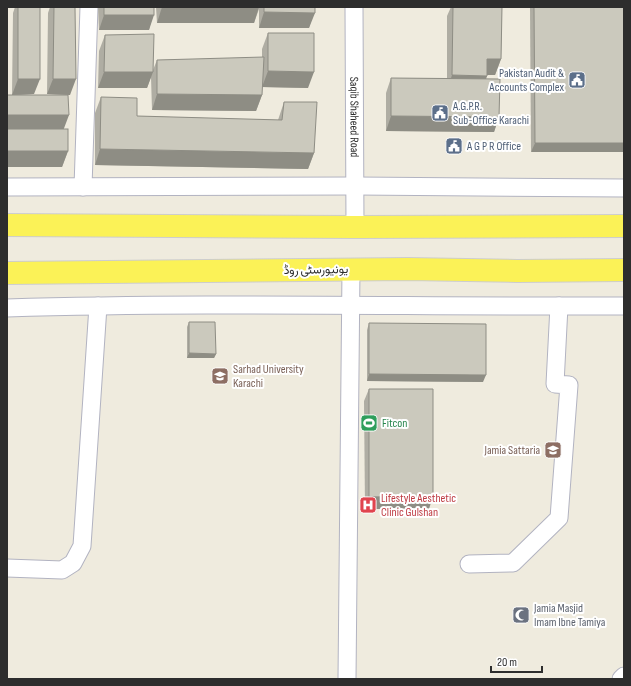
<svg xmlns="http://www.w3.org/2000/svg" width="631" height="686" font-family="'Sofia Sans Condensed',Vazirmatn,sans-serif">
	<style>
		.lines { fill: none; stroke-linecap: round; stroke-linejoin: round }
		.minor-casing { stroke: #b2b3c1; stroke-width: 19 }
		.major-casing { stroke: #cdcdcd; stroke-width: 24 }
		.minor { stroke: #fff; stroke-width: 17 }
		.major { stroke: #fbf257; stroke-width: 22 }
		.wall { fill: #afada3 }
		.shaded-wall { fill: #8e8d84 }
		.building { fill: #cbc9bd; stroke: #8e8d84 }
		.labels { text-anchor: middle; dominant-baseline: central; stroke-width: 4; stroke-linejoin: round; paint-order: stroke }
		.service-label { font-size: 12px; fill: #4e5e75; stroke: #fff; text-anchor: start }
		.street-label { font-size: 12px; fill: #2d2d2d; stroke: #fff }
		.education-label { font-size: 12px; fill: #785e54; stroke: #fff; text-anchor: start }
		.leisure-label { font-size: 12px; fill: #27864d; stroke: #fff; text-anchor: start }
		.health-label { font-size: 12px; fill: #be3a42; stroke: #fff; text-anchor: start }
		.worship-label { font-size: 12px; fill: #5b616d; stroke: #fff; text-anchor: start }
	</style>
	<rect width="100%" height="100%" fill="#efebde"/>
	<g class="lines">
		<g class="minor-casing">
			<g id="minor">
				<path id="s1" d="M354 7 355 227"/>
				<polyline points="7,187 356,186 624,188"/>
				<polyline points="83,187 89,7"/>
				<path d="M7 308C213 302 418 307 624 306"/>
				<polyline points="469,564 513,563 559,518 569,385 555,384 559,306"/>
				<polyline points="7,568 62,570 73,563 82,546 98,306"/>
				<polyline points="347,679 351,269"/>
				<polyline points="621,679 624,676"/>
			</g>
		</g>
		<g class="major-casing">
			<g id="major">
				<polyline points="7,225 355,227 624,226"/>
				<polyline points="7,273 408,269 517,271 624,270"/>
			</g>
		</g>
		<use href="#minor" class="minor"/>
		<use href="#major" class="major"/>
	</g>
	<g class="wall">
		<polygon points="15,7 40,7 34,94 20,95 68,95 47,94 48,13 50,7 75,7 70,95 68,95 63,129 68,151 62,167 7,167 7,95 12,95 13,13"/>
		<polygon points="98,7 154,7 149,30 99,30"/>
		<polygon points="156,7 315,7 309,28 259,28 259,9 254,23 157,23"/>
		<polygon points="451,7 502,7 501,59 495,75 487,75 486,78 499,117 494,132 386,131 386,93 391,78 447,78 447,16"/>
		<polygon points="530,7 624,7 531,152"/>
		<polygon points="268,33 308,88 262,87 262,95 256,111 152,110 151,77 147,88 98,88 99,51 105,35 153,70 157,60 262,58 262,49"/>
		<polygon points="101,97 137,116 278,120 284,102 314,153 308,169 95,165 95,113"/>
		<polygon points="189,322 216,354 214,358 187,358 187,327"/>
		<polygon points="369,323 483,382 367,381 367,330"/>
		<polygon points="369,389 429,509 365,509 364,401"/>
	</g>
	<g class="shaded-wall">
		<polygon points="162,7 259,7 254,23 157,23"/>
		<polygon points="264,12 315,13 309,28 259,28"/>
		<polygon points="104,15 154,15 149,30 99,30"/>
		<polygon points="487,59 501,59 495,75 482,75"/>
		<polygon points="268,71 314,72 308,88 262,87"/>
		<polygon points="104,72 153,72 147,88 98,88"/>
		<polygon points="452,75 487,76 482,91 447,91"/>
		<polygon points="18,79 40,79 34,94 12,95"/>
		<polygon points="53,79 76,79 70,95 47,94"/>
		<polygon points="157,94 262,95 256,111 152,110"/>
		<polygon points="7,115 69,115 63,131 7,131"/>
		<polygon points="391,116 499,117 494,132 386,131"/>
		<polygon points="535,143 624,143 624,152 531,152"/>
		<polygon points="100,149 314,153 308,169 95,165"/>
		<polygon points="7,151 68,151 62,167 7,167"/>
		<polygon points="189,353 216,354 214,358 187,358"/>
		<polygon points="369,374 486,375 483,382 367,381"/>
		<polygon points="433,496 429,509 365,509 369,497"/>
	</g>
	<g class="building">
		<rect x="18" y="7" width="22" height="72"/>
		<polygon points="54,7 75,7 76,79 53,79"/>
		<rect x="104" y="7" width="50" height="8"/>
		<polygon points="264,7 315,7 315,13 264,12"/>
		<polygon points="453,7 502,7 501,59 487,59 487,76 452,75"/>
		<polygon points="534,7 624,7 624,143 535,143"/>
		<polygon points="268,33 314,33 314,72 268,71"/>
		<polygon points="154,34 153,72 104,72 105,35"/>
		<polygon points="264,57 262,95 157,94 157,60"/>
		<polygon points="391,78 500,79 499,117 391,116"/>
		<polygon points="7,95 68,95 69,115 7,115"/>
		<polygon points="101,97 137,98 137,116 282,120 284,102 317,102 314,153 100,149"/>
		<rect x="7" y="129" width="61" height="22"/>
		<polygon points="189,322 215,322 216,354 189,353"/>
		<polygon points="369,323 486,324 486,375 369,374"/>
		<polygon points="369,389 433,389 433,496 369,497"/>
	</g>
	<defs>
		<g id="civic-square" transform="scale(0.9)"><rect x="-9" y="-9" width="18" height="18" rx="4" fill="#5c6f8a" stroke="#fff"/><path d="M-.6-6.5H3V-4.5H.6V-3L4-1V1h2V6H-6V1h2V-1L-.6-3ZM-1.2 2.5V6h2.4V2.5Z" fill="#fff"/></g>
		<g id="university-square" transform="scale(0.9)"><rect x="-9" y="-9" width="18" height="18" rx="4" fill="#8d6e63" stroke="#fff"/><path d="M0-5L7-2L0 1L-7-2ZM-4 1L0 2.5L4 1V4Q0 6-4 4Z" fill="#fff"/></g>
		<g id="stadium-square" transform="scale(0.9)"><rect x="-9" y="-9" width="18" height="18" rx="4" fill="#2e9e5b" stroke="#fff"/><path d="M0-5a6.5 5 0 1 0 0 10a6.5 5 0 1 0 0-10ZM-3.5-1.8h7v3.6h-7Z" fill="#fff"/></g>
		<g id="school-square" transform="scale(0.9)"><rect x="-9" y="-9" width="18" height="18" rx="4" fill="#8d6e63" stroke="#fff"/><path d="M0-5L7-2L0 1L-7-2ZM-4 1L0 2.5L4 1V4Q0 6-4 4Z" fill="#fff"/></g>
		<g id="hospital-square" transform="scale(0.9)"><rect x="-9" y="-9" width="18" height="18" rx="4" fill="#e0444e" stroke="#fff"/><path d="M-5-5h3v3.5h4V-5h3V5h-3V1.5h-4V5h-3Z" fill="#fff"/></g>
		<g id="mosque-square" transform="scale(0.9)"><rect x="-9" y="-9" width="18" height="18" rx="4" fill="#6b7280" stroke="#fff"/><path d="M3.5-4.9A6 6 0 1 0 3.5 4.9A5 5 0 1 1 3.5-4.9Z" fill="#fff"/></g>
	</defs>
	<g fill-rule="evenodd">
		<use href="#civic-square" x="577" y="80"/>
		<use href="#civic-square" x="440" y="113"/>
		<use href="#civic-square" x="454" y="146"/>
		<use href="#university-square" x="220" y="376"/>
		<use href="#stadium-square" x="369" y="423"/>
		<use href="#school-square" x="553" y="450"/>
		<use href="#hospital-square" x="368" y="505"/>
		<use href="#mosque-square" x="521" y="615"/>
	</g>
	<g class="labels">
		<g class="service-label">
			<text x="564" y="73" text-anchor="end">Pakistan Audit &amp;<tspan x="564" dy="14">Accounts Complex</tspan></text>
			<text x="453" y="106">A.G.P.R.<tspan x="453" dy="14">Sub-Office Karachi</tspan></text>
			<text x="467" y="146">A G P R Office</text>
		</g>
		<g class="street-label">
			<text stroke="none"><textPath href="#s1" startOffset="110">Saqib Shaheed Road</textPath></text>
			<text transform="translate(316 270) rotate(-1)">یونیورسٹی روڈ</text>
		</g>
		<g class="education-label">
			<text x="233" y="369">Sarhad University<tspan x="233" dy="14">Karachi</tspan></text>
			<text x="540" y="450" text-anchor="end">Jamia Sattaria</text>
		</g>
		<g class="leisure-label">
			<text x="382" y="423">Fitcon</text>
		</g>
		<g class="health-label">
			<text x="381" y="498">Lifestyle Aesthetic<tspan x="381" dy="14">Clinic Gulshan</tspan></text>
		</g>
		<g class="worship-label">
			<text x="534" y="608">Jamia Masjid<tspan x="534" dy="14">Imam Ibne Tamiya</tspan></text>
		</g>
	</g>
	<rect width="631" height="686" fill="none" stroke="#2d2d2d" stroke-width="16"/>
	<path d="M491 666v6h51v-6" fill="none" stroke="#2d2d2d" stroke-width="2"/>
	<text x="497" y="666" font-size="12" fill="#2d2d2d" stroke="#ffffff" stroke-width="3" paint-order="stroke">20 m</text>
</svg>
